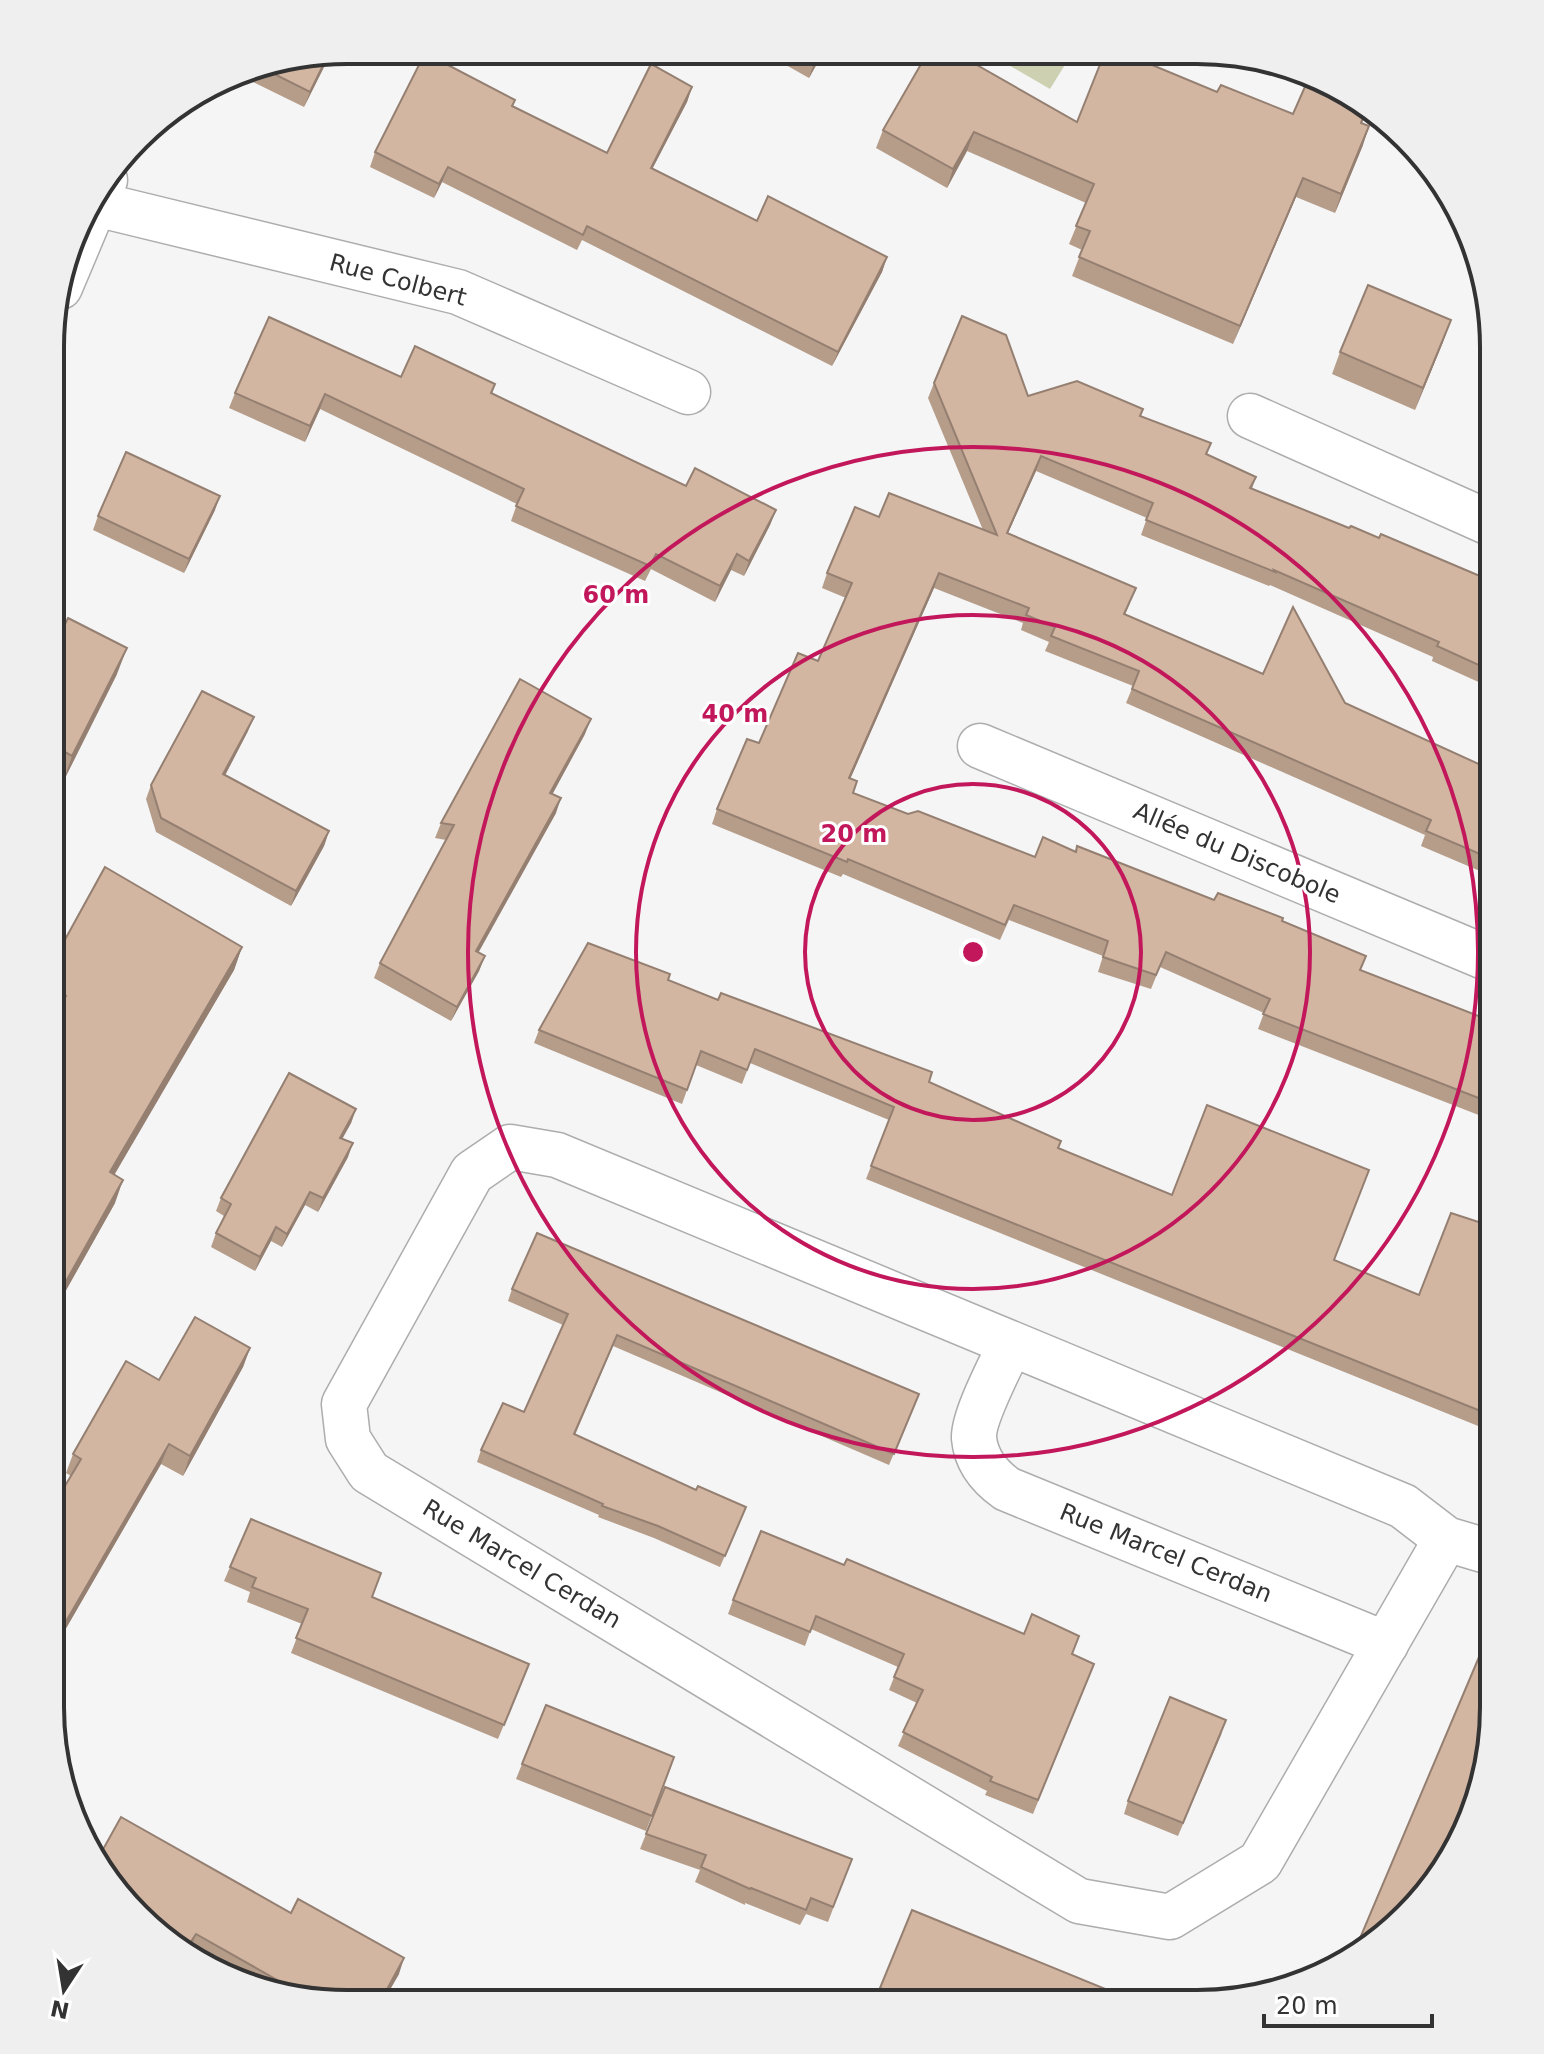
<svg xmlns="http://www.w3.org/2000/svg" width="1544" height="2054" font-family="'DejaVu Sans',sans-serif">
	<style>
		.green { fill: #ced1b1 }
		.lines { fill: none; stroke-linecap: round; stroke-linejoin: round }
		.street-casing { stroke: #acadae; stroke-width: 47 }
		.secondary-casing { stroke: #acadae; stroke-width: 47 }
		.street { stroke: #fff; stroke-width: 44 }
		.secondary { stroke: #fff; stroke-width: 44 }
		.wall { fill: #b59d8a }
		.shaded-wall { fill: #947f71 }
		.building { fill: #d3b6a1; stroke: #947f71; stroke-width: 2 }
		.ring { fill: none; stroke: #c2185b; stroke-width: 4 }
		.labels { text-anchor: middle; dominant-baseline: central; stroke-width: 6; stroke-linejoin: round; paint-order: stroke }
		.street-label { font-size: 24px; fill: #333334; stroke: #fff }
		.rim { fill: none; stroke: #333334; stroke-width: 4 }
		.centre { fill: #c2185b; stroke: #fff; stroke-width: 4 }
		.ring-label { font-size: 24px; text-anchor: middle; font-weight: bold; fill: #c2185b; stroke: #fff; stroke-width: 6; stroke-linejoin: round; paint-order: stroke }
	</style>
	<rect width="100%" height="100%" fill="#f5f5f6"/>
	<polygon class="green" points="986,52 1073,52 1050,89"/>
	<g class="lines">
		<g class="street-casing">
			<g id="street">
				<polyline points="96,204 458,292 688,392"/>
				<polyline points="1250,416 1494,525"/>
				<polyline points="980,746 1494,961"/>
				<path d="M1010 1345C1001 1365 973 1417 974 1438 976 1460 990 1477 1007 1489L1386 1644"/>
				<polyline points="1446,1539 1260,1862 1170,1917 1079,1901 369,1472 348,1439 344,1404 472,1173 510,1147 557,1155 1403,1506 1446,1539 1493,1553"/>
			</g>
		</g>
		<g class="secondary-casing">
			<polyline id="secondary" points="60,287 105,180"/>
		</g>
		<use href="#street" class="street"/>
		<use href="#secondary" class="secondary"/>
	</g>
	<g class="wall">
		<polygon points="761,51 824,51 809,78"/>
		<polygon points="331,53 304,107 245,78 249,67 251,66"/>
		<polygon points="692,87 687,102 652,169 757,221 887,257 882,272 832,366 582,240 577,250 442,182 434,198 370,167 375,152 512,106 607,153"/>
		<polygon points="1217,92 1293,114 1369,106 1362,123 1363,145 1335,213 1296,197 1233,344 1072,276 1082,250 1069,244 1086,203 967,151 947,188 876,148 883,130 1077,122"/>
		<polygon points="1443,342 1415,410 1332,374 1340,352"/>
		<polygon points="401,377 495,384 492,394 686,486 776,510 770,525 744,576 731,570 715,602 651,569 645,581 511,521 517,504 320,409 305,442 229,408 235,393"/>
		<polygon points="934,383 1028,396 1141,417 1207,454 1256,477 1252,489 1349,528 1379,538 1494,582 1494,689 1432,661 1433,657 1270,585 1269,586 1141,535 1147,518 1036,471 1008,533 1130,603 1125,615 1263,674 1345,703 1494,771 1494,877 1421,846 1425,835 1126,703 1133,686 1045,651 1049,642 1021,630 1023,623 934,588 850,779 853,793 908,814 1035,857 1075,851 1077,846 1214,900 1282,921 1361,970 1494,1022 1494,1121 1258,1029 1264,1013 1160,967 1151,989 1098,972 1103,956 1009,920 1000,940 843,874 841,877 712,824 717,809 759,743 818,661 846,598 822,588 827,573 879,517 983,530 928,398"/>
		<polygon points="215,510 184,573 93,530 98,516"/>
		<polygon points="52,650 117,674 63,782 52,776"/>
		<polygon points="248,731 225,775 329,831 324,846 291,906 156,832 146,799 151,785"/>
		<polygon points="585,734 552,794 556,813 478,952 485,956 479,971 451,1021 374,978 380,963 446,840 435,838 441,823"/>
		<polygon points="242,947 234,970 114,1174 115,1203 51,1317 51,1021 53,1018 51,1016 51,965"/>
		<polygon points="668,980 929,1082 1058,1148 1419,1295 1494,1227 1493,1432 866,1179 889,1120 750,1063 742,1084 696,1065 682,1104 534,1043 539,1030"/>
		<polygon points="356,1109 351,1123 342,1139 348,1157 318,1212 305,1205 282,1247 271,1241 255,1271 211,1247 216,1233 224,1216 216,1211 221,1198"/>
		<polygon points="512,1289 919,1394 889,1465 613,1346 575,1435 696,1490 746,1507 720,1567 654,1538 598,1517 599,1515 477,1462 481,1450 524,1412 563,1325 508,1301"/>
		<polygon points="250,1348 243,1367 183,1476 161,1464 50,1656 50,1511 71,1476 66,1473 73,1454"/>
		<polygon points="844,1565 1094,1664 1033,1814 985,1795 987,1791 898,1746 917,1703 889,1690 898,1667 811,1629 805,1646 728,1614 733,1600"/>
		<polygon points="230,1567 372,1597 523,1679 498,1739 291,1653 302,1624 247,1602 250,1592 224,1581"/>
		<polygon points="1222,1733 1178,1836 1124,1814 1128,1801"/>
		<polygon points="674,1757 646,1831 516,1779 522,1764"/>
		<polygon points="646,1834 852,1859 828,1922 806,1914 800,1925 745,1903 745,1905 695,1882 700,1870 640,1849"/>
		<polygon points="96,1862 399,1974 388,1992 405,2002 309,2002 232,1973 190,1949 186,1955 182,1954 123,1902"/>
		<polygon points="880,1988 1142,2004 875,2003"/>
	</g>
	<g class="shaded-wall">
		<polygon points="821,51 824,51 809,78 814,63"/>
		<polygon points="329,53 331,53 304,107 310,92"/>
		<polygon points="692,87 687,102 645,183 651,168"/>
		<polygon points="1369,126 1363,145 1335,213 1341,194"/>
		<polygon points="974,132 967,151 947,188 953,169"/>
		<polygon points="448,167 442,182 434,198 439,184"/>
		<polygon points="1303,178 1296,197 1233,344 1240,326"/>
		<polygon points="887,257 882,272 832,366 838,352"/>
		<polygon points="1451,320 1443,342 1415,410 1423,388"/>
		<polygon points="325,394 320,409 305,442 310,426"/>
		<polygon points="1041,456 1036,471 1001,548 1007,533"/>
		<polygon points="220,496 215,510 184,573 189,559"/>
		<polygon points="776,510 770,525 744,576 749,561"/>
		<polygon points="737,554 731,570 715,602 720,586"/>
		<polygon points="939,573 934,588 844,793 849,778"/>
		<polygon points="127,648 117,674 63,782 72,756"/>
		<polygon points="254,717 248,731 218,789 223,774"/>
		<polygon points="591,719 585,734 545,808 550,793"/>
		<polygon points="561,798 556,813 471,966 476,951"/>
		<polygon points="329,831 324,846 291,906 296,891"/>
		<polygon points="242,947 234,970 102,1196 110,1172"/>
		<polygon points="485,956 479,971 451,1021 457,1007"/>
		<polygon points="356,1109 351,1123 335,1152 340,1138"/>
		<polygon points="353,1143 348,1157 318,1212 323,1198"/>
		<polygon points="123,1180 115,1203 51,1317 51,1308"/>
		<polygon points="310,1192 305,1205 282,1247 287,1234"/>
		<polygon points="276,1227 271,1241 255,1271 260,1257"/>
		<polygon points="250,1348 243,1367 183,1476 190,1456"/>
		<polygon points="169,1444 161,1464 50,1656 50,1649"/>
		<polygon points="196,1934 190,1949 186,1955 184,1955"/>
		<polygon points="404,1958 399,1974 383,2002 386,1991"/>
	</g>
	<g class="building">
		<polygon points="793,51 821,51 814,63"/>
		<polygon points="928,52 954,52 1077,122 1105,52 1121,52 1217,92 1221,85 1293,114 1311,73 1368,106 1361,123 1369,126 1341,194 1303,178 1240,326 1079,257 1090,231 1076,226 1094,184 974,132 953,169 883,130"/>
		<polygon points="329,53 310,92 256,65"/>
		<polygon points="425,53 515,100 512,106 607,153 651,64 692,87 651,168 757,221 768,196 887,257 838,352 587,226 583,235 448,167 439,184 375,152"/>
		<polygon points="1368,285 1451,320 1423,388 1340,352"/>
		<polygon points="962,316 1006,335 1028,396 1077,381 1143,409 1140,416 1211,443 1206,454 1256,477 1250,488 1349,528 1351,526 1379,538 1381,534 1494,582 1494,672 1437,646 1439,642 1274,570 1275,572 1146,520 1153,503 1041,456 1007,533 1136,588 1124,614 1263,674 1293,607 1345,703 1494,771 1494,860 1426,831 1431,820 1132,689 1139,671 1051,636 1055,627 1026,615 1029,608 939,573 849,778 857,781 853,793 908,814 918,811 1035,857 1043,837 1076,852 1077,846 1214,900 1218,893 1283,918 1282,921 1366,956 1360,970 1494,1022 1494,1104 1263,1014 1270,999 1166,952 1156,975 1103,957 1108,941 1014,905 1005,925 848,859 847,862 717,809 747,739 759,743 798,653 818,661 852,583 827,573 855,507 879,517 889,493 997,535 934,383"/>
		<polygon points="269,317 401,377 415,346 495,384 491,393 686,486 695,468 776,510 749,561 737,554 720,586 656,554 650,566 516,506 524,489 325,394 310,426 235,393"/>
		<polygon points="126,452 220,496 189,559 98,516"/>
		<polygon points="68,618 127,648 72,756 52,745 52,650"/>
		<polygon points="520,679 591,719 550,793 561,798 476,951 485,956 457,1007 380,963 454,825 441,823"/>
		<polygon points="202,691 254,717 223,774 329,831 296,891 161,818 151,785"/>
		<polygon points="105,867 242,947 110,1172 123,1180 51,1308 51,1021 66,996 51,988 51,965"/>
		<polygon points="588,943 670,974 668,980 718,1000 721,993 932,1072 929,1082 1061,1141 1058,1148 1172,1195 1207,1105 1369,1170 1334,1260 1419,1295 1451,1213 1494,1227 1493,1416 871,1166 894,1107 755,1049 747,1070 701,1051 687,1090 539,1030"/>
		<polygon points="289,1073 356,1109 340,1138 353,1143 323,1198 310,1192 287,1234 276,1227 260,1257 216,1233 231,1204 221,1198"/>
		<polygon points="537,1233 919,1394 894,1454 617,1335 574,1434 696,1490 698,1486 746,1507 725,1556 658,1526 602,1506 603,1504 481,1450 503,1403 524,1412 568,1314 512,1289"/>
		<polygon points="195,1317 250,1348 190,1456 169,1444 50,1649 50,1511 81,1459 73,1454 126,1361 159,1380"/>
		<polygon points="251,1519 381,1573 372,1597 529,1664 504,1725 296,1638 308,1609 252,1587 256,1578 230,1567"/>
		<polygon points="761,1531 844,1565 847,1559 1024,1634 1032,1614 1079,1636 1072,1654 1094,1664 1038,1800 990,1781 992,1777 903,1732 923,1690 894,1677 904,1654 816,1616 810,1632 733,1600"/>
		<polygon points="1493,1624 1493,1727 1478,1803 1444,1872 1393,1930 1352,1957"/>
		<polygon points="1170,1697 1226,1720 1183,1823 1128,1801"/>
		<polygon points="546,1705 674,1757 652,1816 522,1764"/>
		<polygon points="665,1787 852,1859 833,1907 811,1898 806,1910 751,1888 750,1889 701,1867 706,1855 646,1834"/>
		<polygon points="121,1817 291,1913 298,1899 404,1958 386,1991 405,2002 316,2002 196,1934 186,1949 158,1933 123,1902 120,1897 124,1889 109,1880 96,1862"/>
		<polygon points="912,1910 1142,2004 916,2003 880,1988"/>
	</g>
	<g class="ring">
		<circle cx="973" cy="952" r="168"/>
		<circle cx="973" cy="952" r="337"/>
		<circle cx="973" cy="952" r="505"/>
	</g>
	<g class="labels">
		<g class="street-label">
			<text transform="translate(398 280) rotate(15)">Rue Colbert</text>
			<text transform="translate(1237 853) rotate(23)">Allée du Discobole</text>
			<text transform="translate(1166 1553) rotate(22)">Rue Marcel Cerdan</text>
			<text transform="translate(522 1564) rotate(31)">Rue Marcel Cerdan</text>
		</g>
	</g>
	<path d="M0 0H1544V2054H0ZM347 64H1197A283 283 0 0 1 1480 347V1707A283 283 0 0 1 1197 1990H347A283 283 0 0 1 64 1707V347A283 283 0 0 1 347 64Z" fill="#efefef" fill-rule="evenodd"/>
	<path class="rim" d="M347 64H1197A283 283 0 0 1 1480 347V1707A283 283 0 0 1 1197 1990H347A283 283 0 0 1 64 1707V347A283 283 0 0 1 347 64Z"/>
	<circle cx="973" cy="952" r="12" class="centre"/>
	<g class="ring-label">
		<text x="616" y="603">60 m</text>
		<text x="735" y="722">40 m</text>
		<text x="854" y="842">20 m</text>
	</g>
	<g transform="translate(64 1990) rotate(192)" stroke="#ffffff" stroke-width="6" paint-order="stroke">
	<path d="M0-6L14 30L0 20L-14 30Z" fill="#333334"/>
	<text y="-12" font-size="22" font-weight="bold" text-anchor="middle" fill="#333334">N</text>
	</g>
	<path d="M1264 2014v12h168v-12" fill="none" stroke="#333334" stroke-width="4"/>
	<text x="1276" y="2014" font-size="24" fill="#333334" stroke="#ffffff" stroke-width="6" paint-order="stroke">20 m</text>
</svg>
